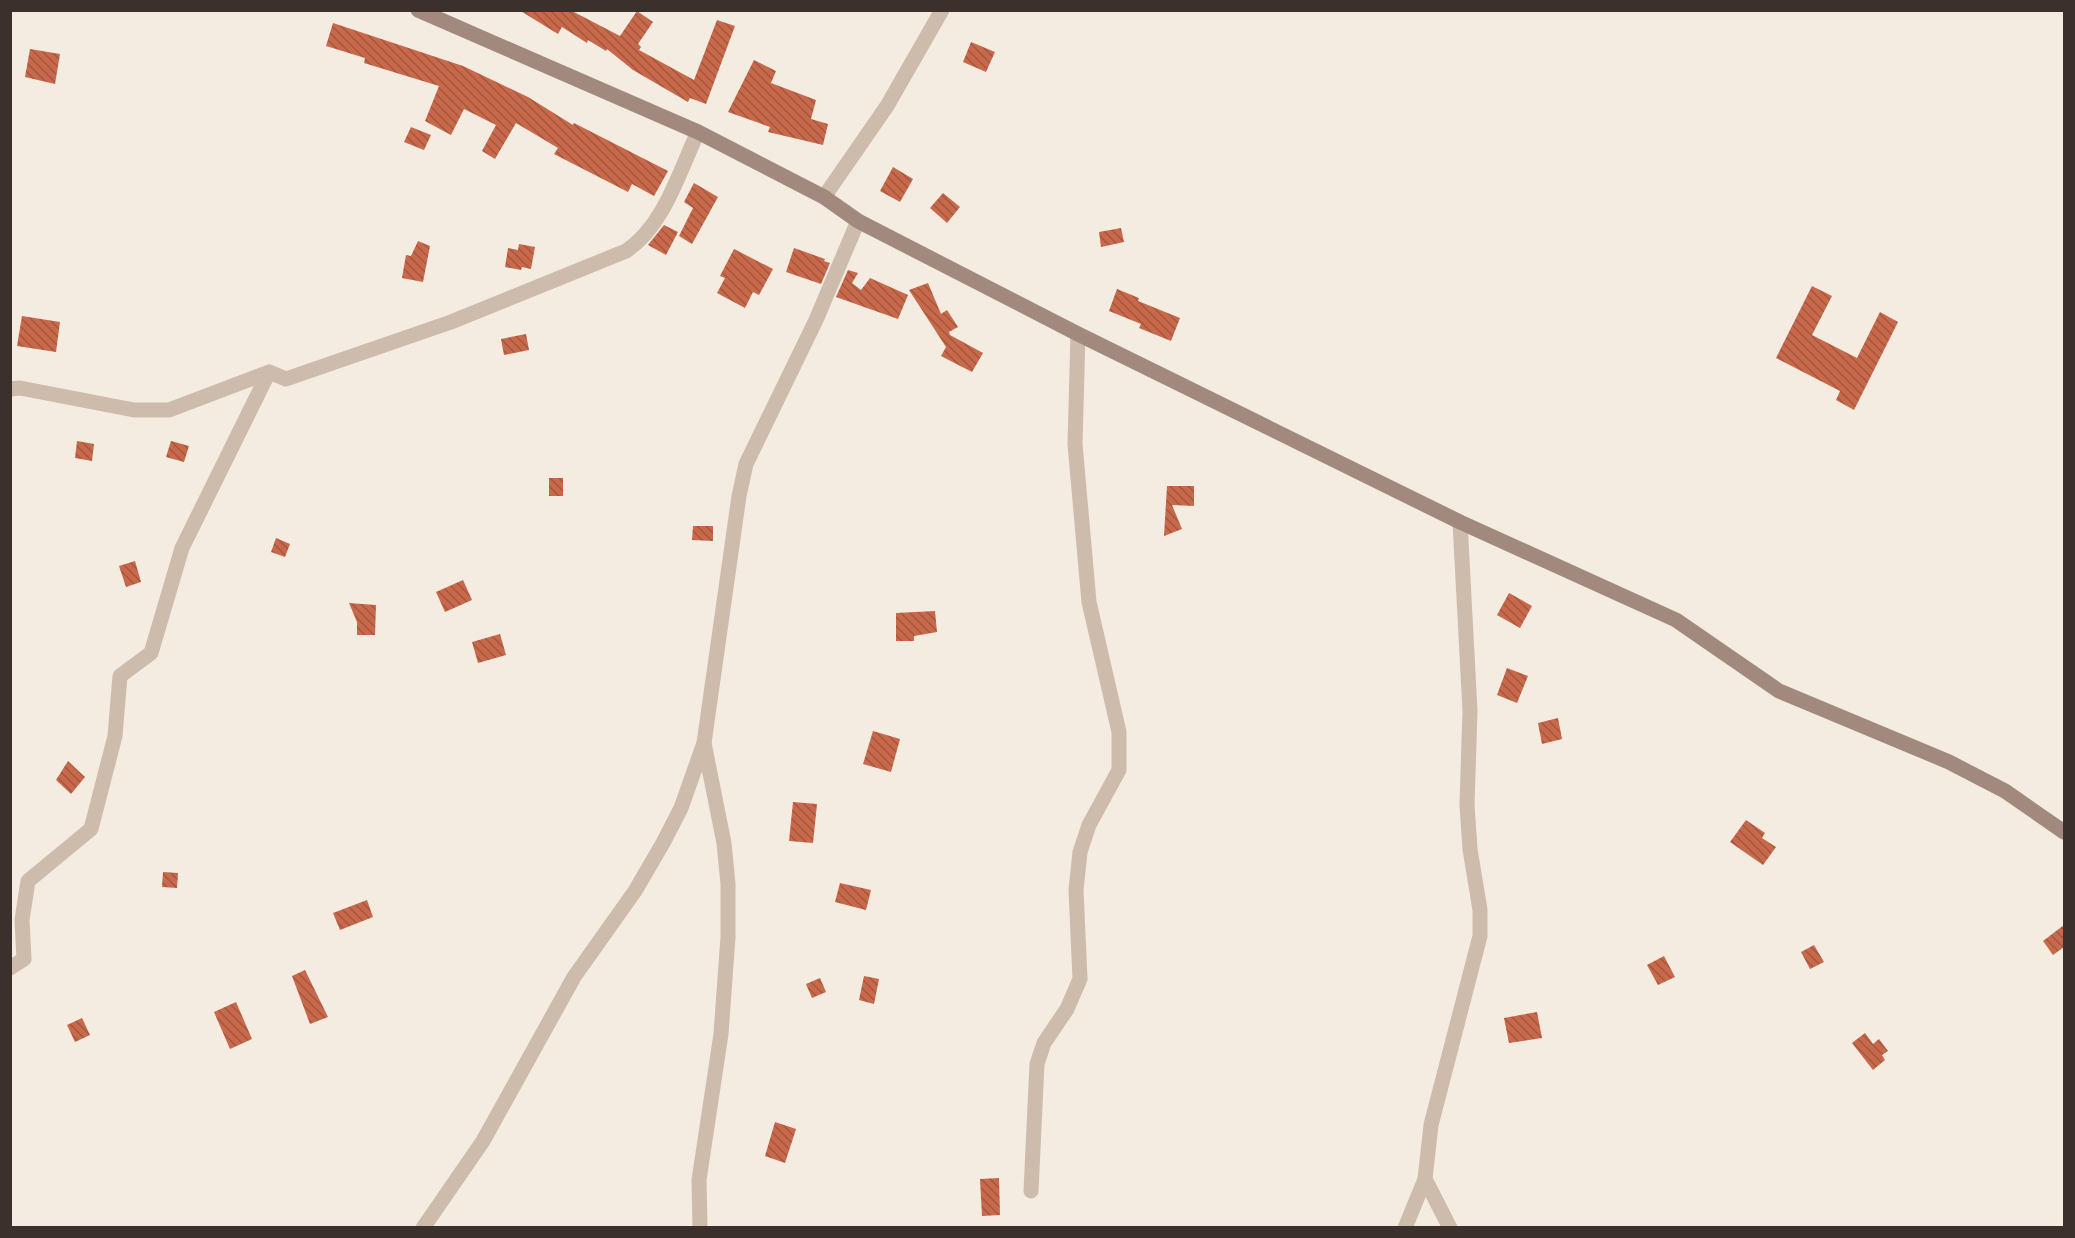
<svg xmlns="http://www.w3.org/2000/svg" width="2075" height="1238" font-family="'Archivo Narrow',sans-serif">
	<style>
		.building { fill: url(#building-back-hatch) }
		.lines { fill: none; stroke-linecap: round; stroke-linejoin: round }
		.street { stroke: #cdbbac; stroke-width: 15 }
		.secondary { stroke: #a18a7d; stroke-width: 15 }
	</style>
	<defs>
		<pattern id="building-back-hatch" width="6" height="6" patternUnits="userSpaceOnUse" patternTransform="scale(1.5)"><rect width="6" height="6" fill="#c8694b"/><path d="M-1 5l2 2M0 0l6 6M5-1l2 2" fill="none" stroke="#a4573f"/></pattern>
	</defs>
	<rect width="100%" height="100%" fill="#f4ebe1"/>
	<g class="building">
		<polygon points="519,10 572,11 620,36 637,11 653,22 638,44 641,47 639,50 694,80 717,20 735,26 706,104 690,98 688,102 633,70 607,49 606,51 588,40 587,43 562,27 558,34"/>
		<polygon points="333,23 463,66 528,97 573,125 574,123 668,171 654,196 632,184 628,192 554,154 558,148 516,123 495,159 482,151 496,125 464,109 451,135 425,121 439,86 364,63 365,58 326,46"/>
		<polygon points="971,42 995,52 986,72 963,62"/>
		<polygon points="30,49 60,54 55,84 25,77"/>
		<polygon points="754,60 776,71 771,83 816,100 811,119 828,124 823,145 768,132 770,127 728,112"/>
		<polygon points="411,127 431,135 424,150 404,142"/>
		<polygon points="893,167 913,179 900,202 880,191"/>
		<polygon points="694,183 718,197 692,244 679,236 693,208 684,202"/>
		<polygon points="943,193 960,207 947,223 930,208"/>
		<polygon points="664,225 678,232 666,255 648,245"/>
		<polygon points="1121,228 1124,242 1101,247 1099,232"/>
		<polygon points="418,241 430,246 423,282 402,278 406,255 411,256"/>
		<polygon points="519,244 535,247 531,269 522,267 521,270 505,267 508,248 518,250"/>
		<polygon points="794,248 825,259 824,261 830,263 821,284 786,272"/>
		<polygon points="734,249 773,269 759,295 753,292 745,308 717,293 725,278 720,276"/>
		<polygon points="848,270 858,273 852,283 861,290 870,278 908,295 898,319 836,297"/>
		<polygon points="928,283 941,314 947,310 958,327 949,332 950,335 983,353 972,372 941,356 946,347 909,290"/>
		<polygon points="1812,286 1832,296 1812,335 1857,358 1880,312 1898,322 1854,410 1836,400 1840,391 1776,358"/>
		<polygon points="1117,289 1139,298 1138,301 1180,318 1171,341 1139,328 1141,324 1109,311"/>
		<polygon points="22,316 60,322 56,352 17,346"/>
		<polygon points="526,334 529,350 504,355 501,339"/>
		<polygon points="77,441 94,444 92,461 75,458"/>
		<polygon points="171,441 189,446 184,462 166,457"/>
		<rect x="549" y="478" width="14" height="18"/>
		<polygon points="1167,486 1194,486 1194,506 1172,505 1182,529 1164,536"/>
		<polygon points="693,526 713,526 713,541 692,540"/>
		<polygon points="276,538 290,544 285,557 271,552"/>
		<polygon points="135,561 141,582 126,587 119,566"/>
		<polygon points="463,580 472,600 445,612 436,592"/>
		<polygon points="1509,593 1532,606 1520,628 1497,615"/>
		<polygon points="349,603 376,605 375,635 357,635 357,622"/>
		<polygon points="935,611 937,632 914,636 914,641 896,641 896,613"/>
		<polygon points="500,634 506,655 478,663 472,642"/>
		<polygon points="1507,668 1528,676 1517,703 1497,695"/>
		<polygon points="1558,718 1562,739 1542,744 1538,723"/>
		<polygon points="873,731 900,739 891,772 863,764"/>
		<polygon points="68,761 85,777 71,794 56,780"/>
		<polygon points="793,802 817,804 813,843 789,841"/>
		<polygon points="1746,820 1765,833 1762,838 1776,847 1763,865 1730,842"/>
		<polygon points="163,872 178,873 177,888 162,887"/>
		<polygon points="840,883 871,890 866,910 835,902"/>
		<polygon points="367,900 373,917 340,930 333,913"/>
		<polygon points="2064,925 2064,947 2053,955 2043,941"/>
		<polygon points="1814,945 1824,962 1810,969 1801,952"/>
		<polygon points="1664,956 1675,977 1658,985 1647,965"/>
		<polygon points="305,970 328,1017 310,1024 292,976"/>
		<polygon points="864,976 879,979 874,1004 859,1000"/>
		<polygon points="820,978 826,992 812,998 806,984"/>
		<polygon points="236,1002 252,1039 230,1049 214,1012"/>
		<polygon points="1537,1012 1542,1038 1509,1043 1504,1018"/>
		<polygon points="82,1018 90,1035 75,1042 67,1025"/>
		<polygon points="1865,1033 1873,1044 1879,1039 1888,1051 1882,1055 1885,1060 1873,1070 1852,1043"/>
		<polygon points="775,1122 796,1129 785,1163 765,1156"/>
		<polygon points="999,1178 1000,1215 982,1216 980,1179"/>
	</g>
	<g class="lines">
		<g class="street">
			<polyline points="824,197 887,106 942,10"/>
			<polyline points="10,389 20,388 134,410 169,410 269,372"/>
			<path d="M10 968 24 959 22 920 28 881 91 829 115 736 120 676 151 653 182 548 269 372 286 379 451 322 626 251C664 226 679 172 698 132"/>
			<polyline points="1425,1179 1450,1228"/>
			<polyline points="1031,1191 1037,1064 1044,1043 1067,1009 1080,979 1076,890 1080,852 1089,825 1119,770 1119,732 1089,602 1075,444 1078,334"/>
			<polyline points="423,1228 483,1141 574,977 635,891 663,843 681,808 704,743"/>
			<polyline points="700,1228 699,1180 721,1034 728,937 728,884 724,843 704,743 739,496 746,464 816,320 858,221"/>
			<polyline points="1405,1228 1425,1179 1431,1125 1480,936 1480,910 1470,849 1467,805 1470,711 1460,522"/>
		</g>
		<polyline class="secondary" points="418,10 698,132 824,197 858,221 1078,334 1460,522 1676,620 1779,691 1949,762 2005,791 2064,832"/>
	</g>
	<rect width="2075" height="1238" fill="none" stroke="#3b302b" stroke-width="24"/>
</svg>
